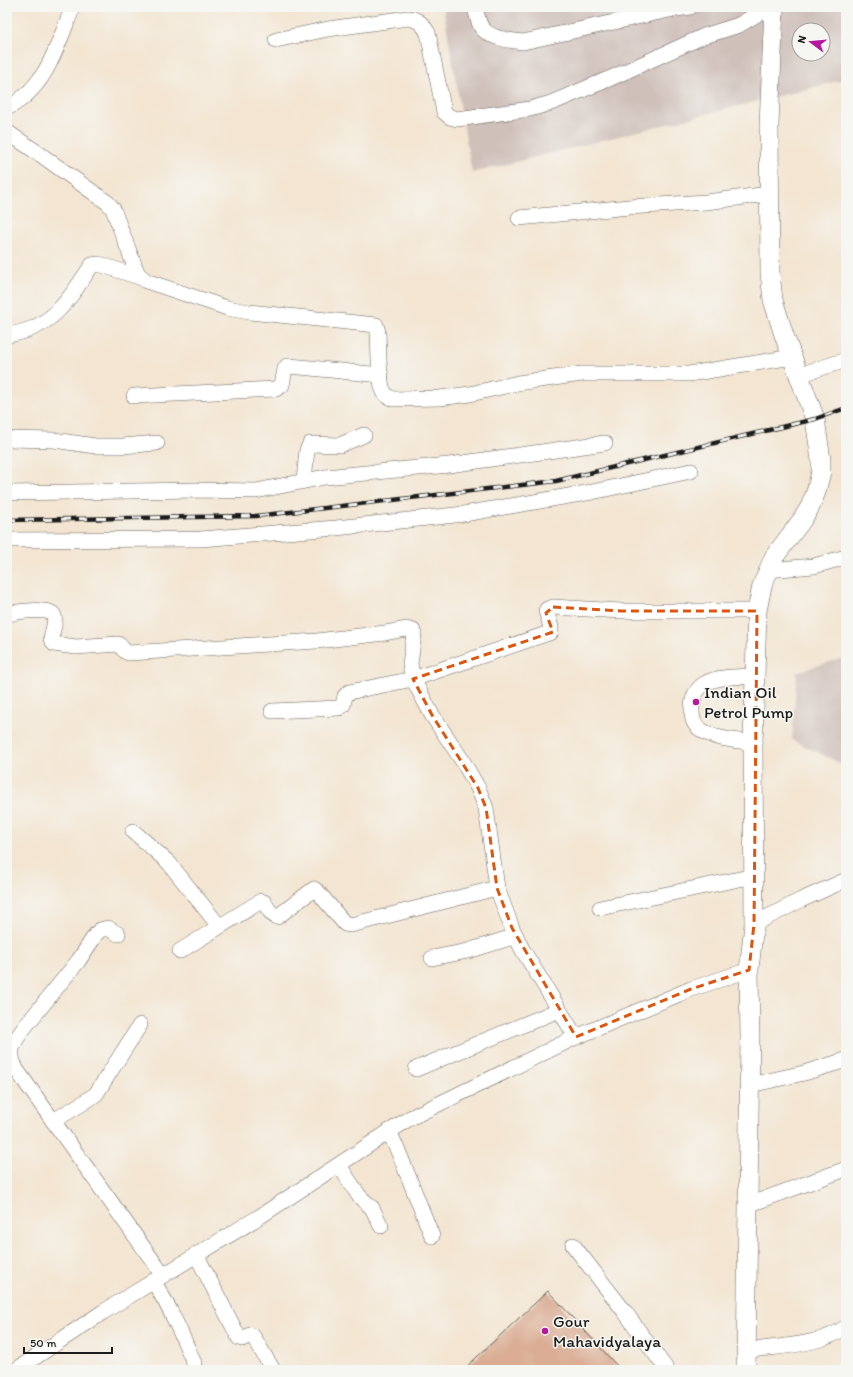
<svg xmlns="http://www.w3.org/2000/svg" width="853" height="1377" font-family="Itim,sans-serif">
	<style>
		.industrial { fill: #cfc0ba; fill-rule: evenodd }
		.building { fill: #daad94 }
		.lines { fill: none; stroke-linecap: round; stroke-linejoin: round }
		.minor-casing { stroke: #67625b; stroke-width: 16 }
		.major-casing { stroke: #67625b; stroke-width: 20 }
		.minor { stroke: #fff; stroke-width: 15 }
		.major { stroke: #fff; stroke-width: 19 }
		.rail-casing { stroke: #1c1c1c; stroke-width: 4.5 }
		.rail { stroke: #f6f6f2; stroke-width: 3; stroke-dasharray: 9; stroke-linecap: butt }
		.marked { fill: none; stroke: #de560d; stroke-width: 3; stroke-dasharray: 8 5; stroke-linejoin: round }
		.poi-dot { fill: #b5179e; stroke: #f6f6f2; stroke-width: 1.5 }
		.labels { text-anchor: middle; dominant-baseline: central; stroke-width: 3; stroke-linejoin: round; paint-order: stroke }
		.poi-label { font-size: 17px; fill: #1c1c1c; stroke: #f6f6f2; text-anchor: start }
	</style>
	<rect width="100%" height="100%" fill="#f6f6f2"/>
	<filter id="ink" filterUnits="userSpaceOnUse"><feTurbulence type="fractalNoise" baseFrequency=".025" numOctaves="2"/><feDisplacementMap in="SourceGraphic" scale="8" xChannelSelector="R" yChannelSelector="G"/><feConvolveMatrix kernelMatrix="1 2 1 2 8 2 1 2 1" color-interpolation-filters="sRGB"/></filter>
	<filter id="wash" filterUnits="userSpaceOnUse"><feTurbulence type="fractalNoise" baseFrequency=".012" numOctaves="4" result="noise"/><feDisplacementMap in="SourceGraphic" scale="16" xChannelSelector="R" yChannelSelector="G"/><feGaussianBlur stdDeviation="0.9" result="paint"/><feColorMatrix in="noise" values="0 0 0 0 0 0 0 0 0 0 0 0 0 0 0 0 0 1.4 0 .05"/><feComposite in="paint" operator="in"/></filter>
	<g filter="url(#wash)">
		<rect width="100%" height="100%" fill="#f3e5d1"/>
		<g class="industrial">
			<path d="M443 7H846V79L472 173ZM799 30H823V54H799Z"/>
			<polygon points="846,657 846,766 792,740 797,672"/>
		</g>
		<g id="blocks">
			<polygon class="building" points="548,1291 621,1370 463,1370"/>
		</g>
	</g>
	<g filter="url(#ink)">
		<use href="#blocks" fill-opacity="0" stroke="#67625b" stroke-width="1"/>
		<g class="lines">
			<g class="minor-casing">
				<g id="minor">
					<path d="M475 7C477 14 478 25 484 30 491 38 513 41 523 42L669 10 690 7"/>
					<path d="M276 40 328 29 408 18C418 19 423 24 428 33L444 112 450 117 457 119 530 109 551 103 611 78 704 36 739 25 769 7"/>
					<path d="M7 108C47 88 57 45 73 7"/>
					<path d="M7 132 41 155 108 203 113 209 135 267 138 274 146 281 227 308 249 312 376 325 378 332C379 347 378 381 384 392 386 396 390 398 394 399L440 398 470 394 518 383 582 374H689L792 357"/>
					<polyline points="519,218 629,207 706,202 769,194"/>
					<path d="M7 335C53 329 68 300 92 265L99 264 142 278"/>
					<polyline points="799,375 846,360"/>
					<polyline points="134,396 276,389 282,385 285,369 287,366 290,366 381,375"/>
					<polyline points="7,439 54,440 95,446 123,446 157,443"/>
					<polyline points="304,481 307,450 310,444 340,445 364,435"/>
					<polyline points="7,493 196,490 256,491 325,477 449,465 605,443"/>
					<polyline points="7,540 201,539 336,528 464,514 592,492 691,471"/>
					<polyline points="768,570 814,566 846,557"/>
					<path d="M7 615C14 611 48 608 53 614 57 620 52 632 51 639L54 644 76 647 118 644C122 646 123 652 129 653L317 641 385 633 406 629 413 631 414 634 410 664 413 679 432 715 462 760 478 788 486 808 497 888 512 928 522 949 576 1037"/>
					<polyline points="272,711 339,708 343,705 345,696 349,692 413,679 549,633 551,632 551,627 546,611 547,609 553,607 621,611 757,611"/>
					<path d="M753 743C737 740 717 740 703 731 694 726 692 720 692 711 691 673 729 678 755 676"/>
					<polyline points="133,831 169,863 219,926"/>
					<polyline points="600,908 754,876"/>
					<polyline points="754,924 801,900 846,880"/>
					<path d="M118 934 108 928 100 930 96 934 79 960 24 1028C13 1043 7 1051 16 1069L163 1275"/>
					<path d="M180 951 261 901 264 902C267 907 271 915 277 917L314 889 318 892 345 924 351 925 497 888"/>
					<polyline points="432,958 468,951 516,936"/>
					<polyline points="416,1069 559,1010"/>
					<polyline points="750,1085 804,1073 846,1060"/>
					<polyline points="53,1121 83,1103 96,1094 140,1025"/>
					<polyline points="389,1131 401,1158 432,1236"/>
					<polyline points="339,1165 359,1196 372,1208 381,1226"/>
					<polyline points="748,1205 846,1169"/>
					<polyline points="573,1245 625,1312 667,1370"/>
					<polyline points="196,1254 239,1338 242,1339 250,1335 253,1336 273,1370"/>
					<path d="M153 1281C170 1307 182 1335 194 1363"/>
					<path d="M746 1351C777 1346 821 1346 846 1327"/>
					<polyline points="16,1370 103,1312 259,1217 410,1118 576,1037 691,989 749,970"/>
				</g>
			</g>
			<g class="major-casing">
				<polyline id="major" points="746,1370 750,1038 749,970 754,924 753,743 757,611 762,586 774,557 802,520 810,507 816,492 821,472 821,460 815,419 784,335 773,300 770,273 769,125 774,7"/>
			</g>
			<use href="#minor" class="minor"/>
			<use href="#major" class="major"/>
			<g class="rail-casing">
				<polyline id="rail" points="7,520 256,516 556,481 815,419 846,408"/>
			</g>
			<use href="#rail" class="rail"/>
		</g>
	</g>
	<path class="marked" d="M553 607 621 611H757L754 924 749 970 691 989 576 1037 512 928 497 888 486 808 478 788 432 715 413 679 553 632 546 613Z"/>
	<g class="poi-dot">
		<circle cx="696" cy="702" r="4"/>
		<circle cx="545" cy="1331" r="4"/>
	</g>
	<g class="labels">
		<g class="poi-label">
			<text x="704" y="692">Indian Oil<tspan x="704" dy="20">Petrol Pump</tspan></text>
			<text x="553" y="1321">Gour<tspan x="553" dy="20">Mahavidyalaya</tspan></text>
		</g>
	</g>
	<rect width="853" height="1377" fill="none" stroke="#f6f6f2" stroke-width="24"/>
	<g transform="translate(811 42) rotate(286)"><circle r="19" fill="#f6f6f2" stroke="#9f9f9c"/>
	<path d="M0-3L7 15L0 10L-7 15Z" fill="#b5179e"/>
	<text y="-6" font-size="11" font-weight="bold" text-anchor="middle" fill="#1c1c1c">N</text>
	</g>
	<path d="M24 1347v6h88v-6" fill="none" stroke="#1c1c1c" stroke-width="2"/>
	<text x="30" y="1347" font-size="12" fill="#1c1c1c" stroke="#f6f6f2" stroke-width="3" paint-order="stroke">50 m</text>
</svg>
